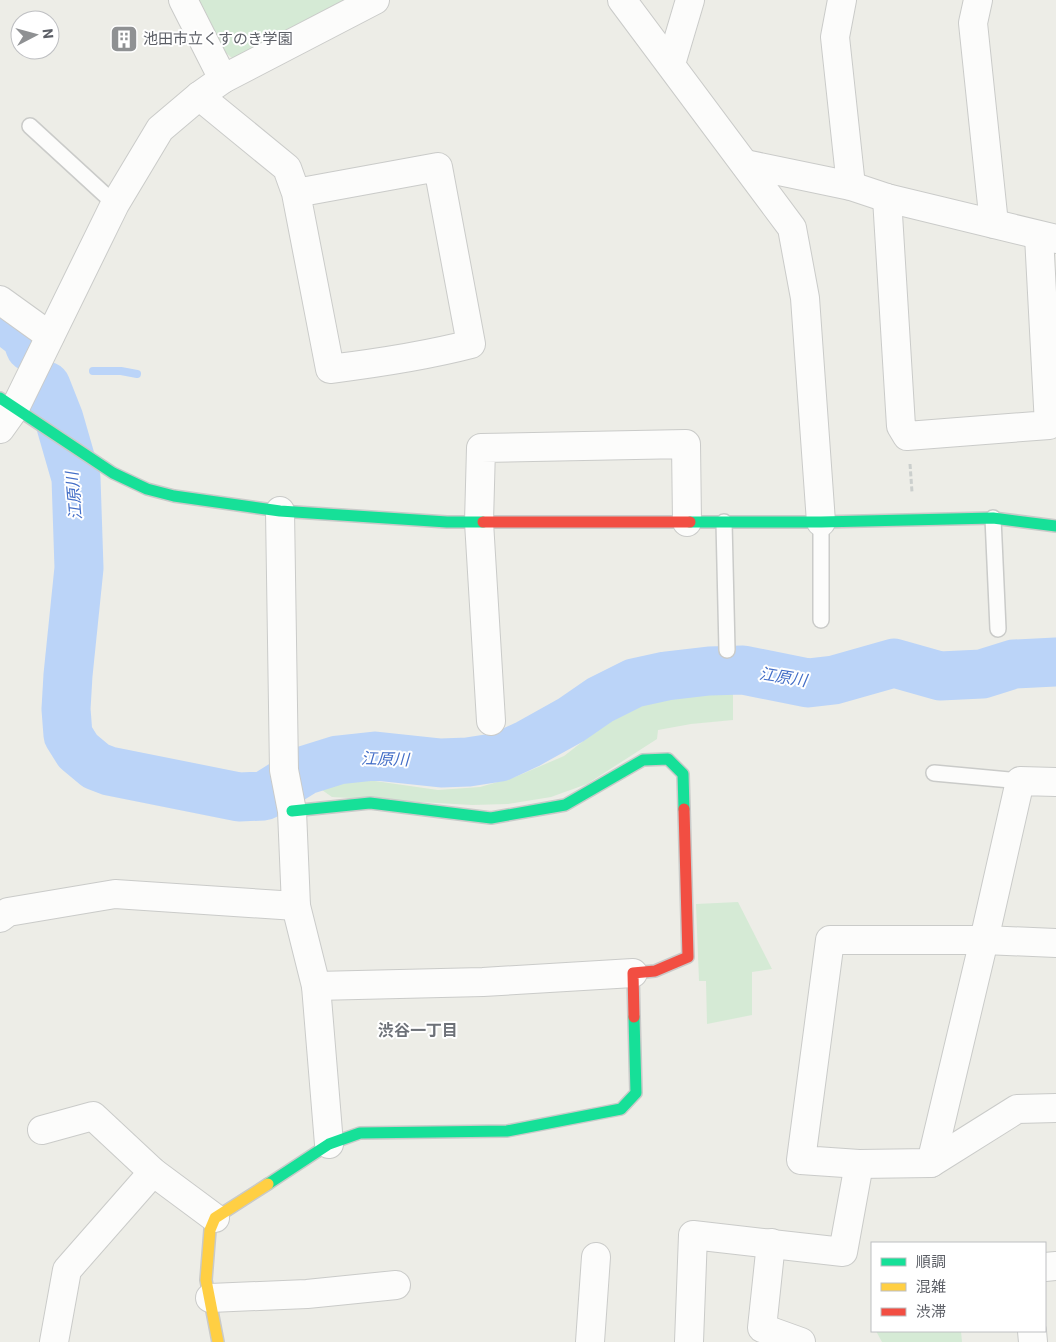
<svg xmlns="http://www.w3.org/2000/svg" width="1056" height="1342" font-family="Roboto,'Noto Sans JP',sans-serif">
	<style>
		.green { fill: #d5ead5 }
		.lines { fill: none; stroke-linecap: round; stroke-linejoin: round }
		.stream { stroke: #bbd4f8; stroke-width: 8 }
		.river { stroke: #bbd4f8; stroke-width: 49 }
		.lane-casing { stroke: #cacbc9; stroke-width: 18 }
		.street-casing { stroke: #cacbc9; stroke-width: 30 }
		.fast-casing { stroke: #c9cac9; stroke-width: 14 }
		.slow-casing { stroke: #c9cac9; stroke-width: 14 }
		.jam-casing { stroke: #c9cac9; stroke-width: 14 }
		.path { stroke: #cbcfcd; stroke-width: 3; stroke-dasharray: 5 2.5; stroke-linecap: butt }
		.lane { stroke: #fcfcfb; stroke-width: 15 }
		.street { stroke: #fcfcfb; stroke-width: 28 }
		.fast { stroke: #16e098; stroke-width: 11 }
		.slow { stroke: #ffcf43; stroke-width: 11 }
		.jam { stroke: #f24e42; stroke-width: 11 }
		.labels { text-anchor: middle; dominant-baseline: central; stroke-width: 4; stroke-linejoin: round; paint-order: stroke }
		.poi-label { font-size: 15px; fill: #5c5f66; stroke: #fff; text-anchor: start }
		.water-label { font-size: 16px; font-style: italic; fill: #436ec7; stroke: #fff }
		.neighbourhood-label { font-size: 16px; font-weight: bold; fill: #6d7178; stroke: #fff }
	</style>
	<rect width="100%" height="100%" fill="#edede7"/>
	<g class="green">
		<polygon points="198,0 353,0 243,57 232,58 225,52"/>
		<polygon points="733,691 733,720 691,724 658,730 657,739 587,784 551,797 508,804 472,805 332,797 322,790 345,781 375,781 438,790 480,787 515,777 564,756 604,725 653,700"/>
		<polygon points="738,902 772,969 752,972 752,1015 707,1024 706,981 699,981 696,904"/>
		<polygon points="876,1331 961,1331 962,1342 882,1342"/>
	</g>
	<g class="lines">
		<g class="stream">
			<polyline points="26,336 33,342"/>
			<polyline points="93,371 121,371 137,374"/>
		</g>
		<g class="river">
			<polyline points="0,316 26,336 30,347"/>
			<polyline points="46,386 59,419 76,478 79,568 68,675 66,709 68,735 78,751 96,766 109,771 239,797 264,796 306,770 338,760 375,756 441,763 468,762 500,757 528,744 571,720 600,700 634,683 666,676 709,671 743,670 808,683 834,680 894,663 940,676 982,674 1014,664 1056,662"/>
		</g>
		<g class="lane-casing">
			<g id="lane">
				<polyline points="30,126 115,204"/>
				<polyline points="993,518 998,629"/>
				<polyline points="724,522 727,650"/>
				<polyline points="821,522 821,620"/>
				<polyline points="934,773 1020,781"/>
			</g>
		</g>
		<g class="street-casing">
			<g id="street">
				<polyline points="183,0 223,79"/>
				<polyline points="622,0 792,228 805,298 821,522"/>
				<polyline points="842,0 835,37 851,186"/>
				<polyline points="978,0 973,23 994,224"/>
				<polyline points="671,64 690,0"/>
				<path d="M199 96 287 168 296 193 330 369C378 363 425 356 471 344L438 167 296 193"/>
				<polyline points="745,164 851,186 887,198 1056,239"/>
				<polyline points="887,198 901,426 907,436 1049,425 1039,236"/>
				<polyline points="0,300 50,336"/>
				<polyline points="0,429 15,408 115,204 160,129 199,96 223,79 375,0"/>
				<polyline points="280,511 284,770 292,811 296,906 316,986 329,1144"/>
				<polyline points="491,721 479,522 481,448 686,444 687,522"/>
				<polyline points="0,918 8,912 115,894 296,906"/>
				<polyline points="1056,943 984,940 830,940 801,1160 859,1164 931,1163 1017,1109 1056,1108"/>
				<polyline points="316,986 483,982 633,973"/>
				<polyline points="42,1130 93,1116 153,1172 215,1218"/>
				<polyline points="931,1163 984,940 1020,781 1056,782"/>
				<polyline points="771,1243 762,1328 801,1342"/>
				<polyline points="1045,1267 1056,1266"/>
				<polyline points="210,1298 307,1294 396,1285"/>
				<polyline points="1032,1331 1033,1342"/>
				<polyline points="54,1342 67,1270 153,1172"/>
				<polyline points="590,1342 596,1257"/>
				<polyline points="689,1342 693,1235 843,1252 859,1164"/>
			</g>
		</g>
		<g class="fast-casing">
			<g id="fast">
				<polyline points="0,398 113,473 147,489 174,496 280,511 447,522 483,522"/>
				<polyline points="690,522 821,522 993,518 1056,526"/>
				<polyline points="292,811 370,803 491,818 565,805 643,760 668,759 683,774 684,809"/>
				<polyline points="268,1184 329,1144 360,1133 507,1131 621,1109 636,1093 634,1017"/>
			</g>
		</g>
		<g class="slow-casing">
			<polyline id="slow" points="218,1342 206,1280 210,1230 215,1218 268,1184"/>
		</g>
		<g class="jam-casing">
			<g id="jam">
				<polyline points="483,522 690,522"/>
				<polyline points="634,1017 633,973 655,971 688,957 684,809"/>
			</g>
		</g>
		<polyline class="path" points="910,464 912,492"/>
		<use href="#lane" class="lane"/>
		<use href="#street" class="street"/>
		<use href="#fast" class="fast"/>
		<use href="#slow" class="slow"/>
		<use href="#jam" class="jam"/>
	</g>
	<defs>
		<g id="building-square" transform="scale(1.4375)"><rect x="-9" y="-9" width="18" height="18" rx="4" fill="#8f9193" stroke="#fff"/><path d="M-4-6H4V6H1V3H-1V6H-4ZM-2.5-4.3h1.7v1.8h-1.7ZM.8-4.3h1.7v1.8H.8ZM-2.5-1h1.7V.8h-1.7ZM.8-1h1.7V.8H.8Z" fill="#fff"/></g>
	</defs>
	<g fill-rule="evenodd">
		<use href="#building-square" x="124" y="39"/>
	</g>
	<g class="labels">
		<g class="poi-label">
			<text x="143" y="39">池田市立くすのき学園</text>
		</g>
		<g class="water-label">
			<text transform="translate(74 496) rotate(-95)">江原川</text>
			<text transform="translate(783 677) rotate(9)">江原川</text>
			<text transform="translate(385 759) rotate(2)">江原川</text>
		</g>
		<g class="neighbourhood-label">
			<text x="418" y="1030">渋谷一丁目</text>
		</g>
	</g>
	<rect x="871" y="1242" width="175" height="90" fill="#ffffff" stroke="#bebfc2"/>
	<rect x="881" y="1258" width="25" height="8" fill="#16e098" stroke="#bebfc2"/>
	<text x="916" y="1267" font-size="15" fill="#5c5f66">順調</text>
	<rect x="881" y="1283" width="25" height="8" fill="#ffcf43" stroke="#bebfc2"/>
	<text x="916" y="1292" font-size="15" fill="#5c5f66">混雑</text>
	<rect x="881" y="1308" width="25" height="8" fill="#f24e42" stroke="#bebfc2"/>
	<text x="916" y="1317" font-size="15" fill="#5c5f66">渋滞</text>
	<g transform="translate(35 35) rotate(84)"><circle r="24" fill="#ffffff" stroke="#bebfc2"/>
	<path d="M0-4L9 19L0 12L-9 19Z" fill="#8f9193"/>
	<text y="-8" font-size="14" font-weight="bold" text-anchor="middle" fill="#5c5f66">N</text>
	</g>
</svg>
